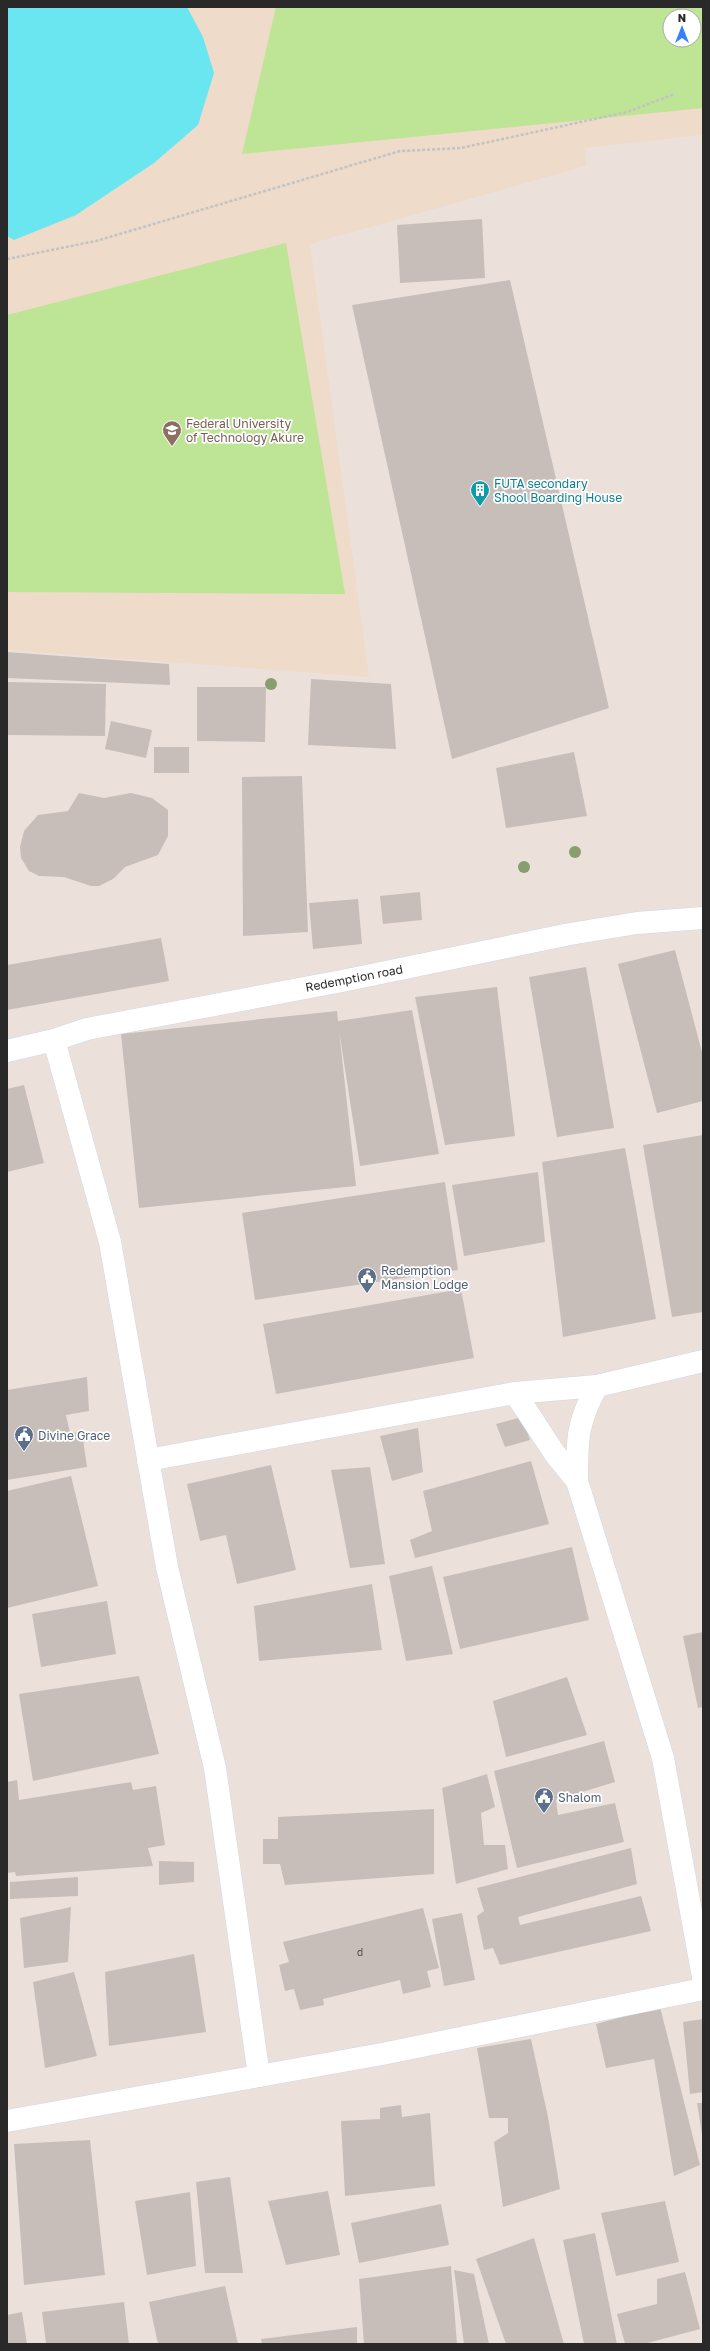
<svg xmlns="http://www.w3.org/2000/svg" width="710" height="2351" font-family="'Golos Text',sans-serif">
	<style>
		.education { fill: #eedbc9; fill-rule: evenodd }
		.green { fill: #bee495; fill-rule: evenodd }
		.water { fill: #6ae6f1 }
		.building { fill: #c7beba }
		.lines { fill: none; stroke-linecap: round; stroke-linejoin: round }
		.minor-casing { stroke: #cfd7e2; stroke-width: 23 }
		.path { stroke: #c3c3c3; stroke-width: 2.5; stroke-dasharray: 3 2; stroke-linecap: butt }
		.minor { stroke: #fff; stroke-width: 22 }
		.tree { fill: #889e6f }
		.labels { text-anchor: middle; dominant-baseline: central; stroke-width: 3.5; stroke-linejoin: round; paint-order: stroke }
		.number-label { font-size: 10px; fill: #504e4d }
		.education-label { font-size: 12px; fill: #785e54; stroke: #fff; text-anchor: start }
		.culture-label { font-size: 12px; fill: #0d838f; stroke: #fff; text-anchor: start }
		.street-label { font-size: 12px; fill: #292929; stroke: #fff }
		.service-label { font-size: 12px; fill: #4e5e75; stroke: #fff; text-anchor: start }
	</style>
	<rect width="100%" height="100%" fill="#ece1da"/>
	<path class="education" d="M7 7H703V135L585 148 586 166 310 244 369 677 7 650ZM670 16H694V40H670Z"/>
	<g class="green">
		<path d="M276 7H703V108L242 154ZM670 16H694V40H670Z"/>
		<polygon points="286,243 345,594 7,592 7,315"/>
	</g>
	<polygon class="water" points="7,7 187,7 203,37 214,73 198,125 154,163 76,215 14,240 7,236"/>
	<g class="building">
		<polygon points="482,219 485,278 400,283 397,225"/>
		<polygon points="510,280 609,708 452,759 352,305"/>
		<polygon points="7,652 169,664 170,685 7,678"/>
		<polygon points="311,679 391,684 396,749 308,745"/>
		<polygon points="7,682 106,684 105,736 7,735"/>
		<polygon points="197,687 266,687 265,742 197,741"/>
		<polygon points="111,721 152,730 146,758 105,749"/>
		<rect x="154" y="747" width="35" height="26"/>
		<polygon points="574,752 587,816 506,828 496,768"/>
		<polygon points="302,776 308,932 243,936 242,777"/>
		<polygon points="79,793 104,798 131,793 152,798 168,810 168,836 158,855 125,867 113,879 99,886 91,886 64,877 39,876 29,871 21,858 20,847 24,831 38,815 68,811"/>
		<polygon points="420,892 422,920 383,924 380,896"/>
		<polygon points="358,899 362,944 313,949 309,903"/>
		<polygon points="161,938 169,981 7,1010 7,965"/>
		<polygon points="675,950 703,1056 703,1101 657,1113 618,964"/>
		<polygon points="586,967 614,1128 557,1137 529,977"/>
		<polygon points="497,987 515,1136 445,1145 415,997"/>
		<polygon points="412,1010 439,1154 360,1166 339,1030 356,1186 139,1208 121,1034 337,1011 338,1021"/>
		<polygon points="24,1085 44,1163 7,1172 7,1089"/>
		<polygon points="703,1135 703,1312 672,1317 643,1145"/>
		<polygon points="625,1148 656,1319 563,1337 542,1162"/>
		<polygon points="538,1172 545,1242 464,1256 452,1185"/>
		<polygon points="445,1182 458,1270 255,1300 242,1213"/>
		<polygon points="461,1289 474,1358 276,1394 263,1324"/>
		<polygon points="87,1377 89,1411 66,1415 70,1433 82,1432 87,1467 7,1480 7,1390"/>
		<polygon points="522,1417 530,1440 505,1447 496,1424"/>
		<polygon points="418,1428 423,1472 392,1481 380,1436"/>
		<polygon points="531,1461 549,1524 415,1558 410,1540 432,1531 423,1491"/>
		<polygon points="271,1465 296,1570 237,1584 226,1535 200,1541 187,1484"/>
		<polygon points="370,1467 385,1564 350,1568 331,1470"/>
		<polygon points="71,1476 98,1586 7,1608 7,1491"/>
		<polygon points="572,1547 589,1620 460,1649 443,1577"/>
		<polygon points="432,1566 453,1654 406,1661 389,1576"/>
		<polygon points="372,1584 382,1650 259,1661 254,1606"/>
		<polygon points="107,1601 116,1654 41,1667 32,1614"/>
		<polygon points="703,1632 703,1707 698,1708 683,1636"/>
		<polygon points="139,1676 159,1754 33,1781 19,1694"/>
		<polygon points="567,1677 587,1735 506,1757 493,1701"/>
		<polygon points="604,1741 615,1782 556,1800 558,1815 615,1803 624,1842 517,1868 494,1771"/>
		<polygon points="487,1774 495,1807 481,1813 484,1845 505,1845 508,1869 456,1884 442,1788"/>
		<polygon points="17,1780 19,1800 131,1782 133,1790 156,1786 165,1845 148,1848 153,1866 16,1876 15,1872 7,1873 7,1782"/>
		<polygon points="434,1809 434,1874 285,1885 280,1864 263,1864 263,1839 278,1839 278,1817"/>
		<polygon points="631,1848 637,1884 518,1917 520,1925 641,1896 651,1931 500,1965 493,1948 484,1950 477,1916 484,1911 477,1888"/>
		<polygon points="159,1861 194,1862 194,1882 159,1885"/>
		<polygon points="78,1877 78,1896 10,1899 10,1882"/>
		<polygon points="71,1907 68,1962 24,1968 20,1918"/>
		<polygon points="423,1908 439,1968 427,1971 431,1987 403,1994 400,1980 323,1999 324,2005 300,2010 294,1989 285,1991 279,1965 289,1962 283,1942"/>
		<polygon points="462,1913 475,1980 444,1986 432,1919"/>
		<polygon points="194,1954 206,2032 109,2046 105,1972"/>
		<polygon points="74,1972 97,2056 45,2068 33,1982"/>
		<polygon points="660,2007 700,2165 674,2176 654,2059 606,2068 596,2024"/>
		<polygon points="703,2019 703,2092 690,2094 683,2022"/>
		<polygon points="531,2039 548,2117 560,2189 503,2207 494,2142 508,2133 508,2118 489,2118 477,2048"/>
		<polygon points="697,2103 703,2103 703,2134 702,2134"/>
		<polygon points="401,2105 402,2117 430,2113 435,2186 345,2196 341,2121 380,2119 380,2108"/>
		<polygon points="90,2140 105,2275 24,2285 14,2144"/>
		<polygon points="230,2177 243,2273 205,2273 196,2182"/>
		<polygon points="328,2191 340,2255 286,2265 268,2201"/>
		<polygon points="190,2192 196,2266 147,2275 135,2201"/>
		<polygon points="665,2201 679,2262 616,2276 601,2213"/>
		<polygon points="441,2204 449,2245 359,2263 351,2223"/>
		<polygon points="595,2233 617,2344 584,2344 563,2240"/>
		<polygon points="534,2238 564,2344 506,2344 476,2259"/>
		<polygon points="451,2266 457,2344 364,2344 359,2279"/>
		<polygon points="454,2270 474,2274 489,2344 464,2344"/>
		<polygon points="685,2272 700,2329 644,2344 625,2344 617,2314 657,2304 657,2279"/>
		<polygon points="225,2286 238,2344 158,2344 149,2302"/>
		<polygon points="124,2302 129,2344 46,2344 42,2312"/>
		<polygon points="22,2312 27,2344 7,2344 7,2315"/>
		<polygon points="357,2327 357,2344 262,2344 261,2339"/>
	</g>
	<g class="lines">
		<g class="minor-casing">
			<g id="minor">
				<polyline points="54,1040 110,1242 167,1567 215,1768 259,2076"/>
				<polyline points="7,1051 54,1040 87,1029 342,981 570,934 637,923 703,918"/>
				<path d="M597 1386C577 1423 577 1439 577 1481L663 1758 703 1977"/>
				<polyline points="515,1393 555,1454 577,1481"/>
				<polyline points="148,1460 515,1393 597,1386 703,1361"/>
				<polyline points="7,2121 382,2054 703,1989"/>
			</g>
		</g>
		<polyline class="path" points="7,259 96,241 400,151 461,148 627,112 675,94"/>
		<use href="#minor" class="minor"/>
	</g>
	<g class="tree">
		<circle cx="271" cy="684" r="6"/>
		<circle cx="575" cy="852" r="6"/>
		<circle cx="524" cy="867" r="6"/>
	</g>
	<defs>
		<g id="university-pin" transform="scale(1)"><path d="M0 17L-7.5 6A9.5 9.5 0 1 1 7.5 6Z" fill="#8d6e63" stroke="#fff"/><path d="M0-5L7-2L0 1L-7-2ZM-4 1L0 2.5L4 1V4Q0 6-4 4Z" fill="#fff"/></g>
		<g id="building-pin" transform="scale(1)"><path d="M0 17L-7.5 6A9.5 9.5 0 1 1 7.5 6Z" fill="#0f9aa8" stroke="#fff"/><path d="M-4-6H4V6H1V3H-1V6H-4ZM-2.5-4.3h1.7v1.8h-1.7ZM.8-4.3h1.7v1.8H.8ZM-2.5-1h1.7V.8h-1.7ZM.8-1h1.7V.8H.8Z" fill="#fff"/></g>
		<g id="civic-pin" transform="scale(1)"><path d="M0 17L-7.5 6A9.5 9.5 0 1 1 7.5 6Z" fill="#5c6f8a" stroke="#fff"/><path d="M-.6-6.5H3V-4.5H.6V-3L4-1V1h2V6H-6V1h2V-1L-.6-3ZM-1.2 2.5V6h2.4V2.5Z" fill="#fff"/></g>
	</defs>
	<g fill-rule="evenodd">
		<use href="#university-pin" x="172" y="430"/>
		<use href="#building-pin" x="480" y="490"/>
		<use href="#civic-pin" x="367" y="1277"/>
		<use href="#civic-pin" x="24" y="1435"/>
		<use href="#civic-pin" x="544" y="1797"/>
	</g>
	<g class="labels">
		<g class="number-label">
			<text x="360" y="1952">d</text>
		</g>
		<g class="education-label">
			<text x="186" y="423">Federal University<tspan x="186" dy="14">of Technology Akure</tspan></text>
		</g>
		<g class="culture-label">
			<text x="494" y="483">FUTA secondary<tspan x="494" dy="14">Shool Boarding House</tspan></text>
		</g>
		<g class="street-label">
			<text transform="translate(354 978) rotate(-11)">Redemption road</text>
		</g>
		<g class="service-label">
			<text x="381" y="1270">Redemption<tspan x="381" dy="14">Mansion Lodge</tspan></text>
			<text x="38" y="1435">Divine Grace</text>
			<text x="558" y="1797">Shalom</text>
		</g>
	</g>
	<rect width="710" height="2351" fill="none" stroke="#292929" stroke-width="16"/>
	<g transform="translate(682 28)"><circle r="19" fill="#ffffff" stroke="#a9a9a9"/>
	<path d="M0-3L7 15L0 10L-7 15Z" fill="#3580fe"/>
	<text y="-6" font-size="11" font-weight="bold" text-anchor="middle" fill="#292929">N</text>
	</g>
</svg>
